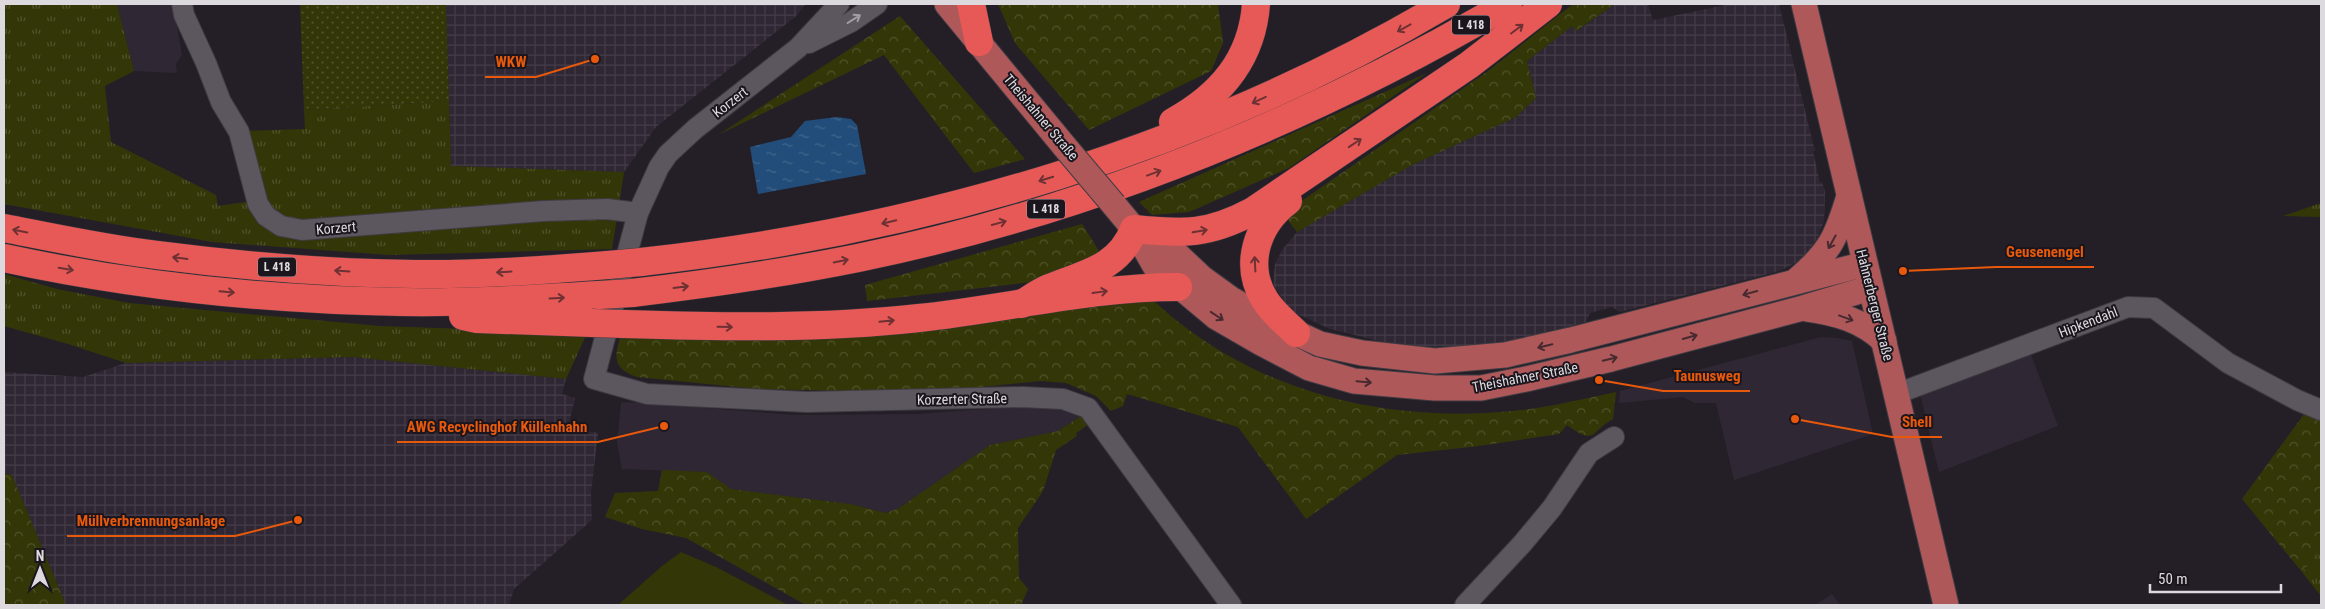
<svg xmlns="http://www.w3.org/2000/svg" width="2325" height="609" font-family="'Roboto Condensed',sans-serif">
	<style>
		.built { fill: #302734 }
		.industrial { fill: url(#industrial-grid) }
		.grass { fill: url(#grass-tufts) }
		.forest { fill: url(#forest-crowns) }
		.park { fill: #333707 }
		.garden { fill: url(#garden-dots) }
		.water { fill: url(#water-ripples) }
		.lines { fill: none; stroke-linecap: round; stroke-linejoin: round }
		.minor-casing { stroke: #3f3b42; stroke-width: 22 }
		.major-casing { stroke: #3f3b42; stroke-width: 27 }
		.highway-casing { stroke: #3f3b42; stroke-width: 29 }
		.minor { stroke: #5c575f; stroke-width: 20 }
		.major { stroke: #af585a; stroke-width: 25 }
		.highway { stroke: #e75956; stroke-width: 28 }
		.major-bridge-casing { stroke: #3f3b42; stroke-width: 27; stroke-linecap: butt }
		.highway-bridge-casing { stroke: #3f3b42; stroke-width: 29; stroke-linecap: butt }
		.major-bridge { stroke: #af585a; stroke-width: 25 }
		.highway-bridge { stroke: #e75956; stroke-width: 28 }
		.oneway { stroke: #a39fa5 }
		.oneway2 { stroke: #6d3134 }
		.oneway3 { stroke: #472a2f }
		.labels { text-anchor: middle; dominant-baseline: central; stroke-width: 4; stroke-linejoin: round; paint-order: stroke }
		.shield { fill: #1b161d; stroke: #a39fa5; stroke-width: 1 }
		.shield-label { font-size: 12px; font-weight: bold; fill: #dddadf }
		.street-label { font-size: 14px; fill: #dddadf; stroke: #1b161d }
		.leader { fill: none; stroke: #e8590c; stroke-width: 2 }
		.callout-dot { fill: #e8590c; stroke: #1b161d; stroke-width: 2 }
		.callout-label { font-size: 15px; text-anchor: middle; font-weight: bold; fill: #e8590c; stroke: #1b161d; stroke-width: 4; stroke-linejoin: round; paint-order: stroke }
	</style>
	<defs>
		<pattern id="industrial-grid" width="8" height="8" patternUnits="userSpaceOnUse" patternTransform="scale(1.25)"><rect width="8" height="8" fill="#302734"/><path d="M0 4h8M4 0v8" fill="none" stroke="#443c47"/></pattern>
		<pattern id="grass-tufts" width="24" height="20" patternUnits="userSpaceOnUse" patternTransform="scale(1.25)"><rect width="24" height="20" fill="#333707"/><path d="M3 7l-1-3M5 7V3M7 7l1-3M15 17l-1-3M17 17v-4M19 17l1-3" fill="none" stroke="#50532b"/></pattern>
		<pattern id="forest-crowns" width="20" height="18" patternUnits="userSpaceOnUse" patternTransform="scale(1.25)"><rect width="20" height="18" fill="#333707"/><path d="M2 6a3 3 0 1 1 6 0M12 15a3 3 0 1 1 6 0" fill="none" stroke="#50532b"/></pattern>
		<pattern id="garden-dots" width="8" height="8" patternUnits="userSpaceOnUse" patternTransform="scale(1.25)"><rect width="8" height="8" fill="#333707"/><path d="M2 2h.1M6 6h.1" fill="none" stroke="#50532b" stroke-width="1.8" stroke-linecap="round"/></pattern>
		<pattern id="water-ripples" width="26" height="14" patternUnits="userSpaceOnUse" patternTransform="scale(1.25)"><rect width="26" height="14" fill="#224d7a"/><path d="M2 4q2-2 4 0t4 0M15 11q2-2 4 0t4 0" fill="none" stroke="#42668c"/></pattern>
	</defs>
	<rect width="100%" height="100%" fill="#241f27"/>
	<g class="built">
		<polygon points="117,4 173,4 182,55 176,64 177,73 134,71"/>
		<polygon points="1821,337 1837,338 1852,341 1873,434 1734,480 1716,403 1695,403 1683,397 1619,403 1620,391"/>
		<polygon points="2030,352 2058,426 1939,472 1920,394"/>
		<polygon points="626,402 795,415 918,414 1052,404 1084,414 1058,431 990,445 899,508 886,513 850,504 730,489 707,472 622,469 617,443 621,403"/>
		<polygon points="1832,594 1840,605 1815,605"/>
	</g>
	<g class="industrial">
		<polygon points="446,4 806,4 795,17 656,127 624,172 451,166"/>
		<polygon points="1615,4 1648,4 1653,20 1730,4 1779,4 1815,151 1813,151 1820,183 1822,182 1825,192 1824,221 1818,237 1803,259 1780,271 1620,312 1612,307 1590,313 1586,322 1528,338 1477,346 1429,347 1383,342 1330,329 1291,311 1273,284 1275,264 1282,250 1297,232 1412,165 1516,117 1536,98 1527,61 1572,26 1577,31"/>
		<polygon points="353,357 566,379 562,394 575,398 568,428 598,433 591,493 592,520 514,589 509,605 66,605 12,475 4,473 4,372 83,377 126,363"/>
	</g>
	<g class="grass">
		<polygon points="4,4 117,4 134,71 105,86 111,142 216,195 218,206 252,201 244,131 305,129 304,110 449,101 451,166 624,172 612,249 389,255 212,242 4,204"/>
		<polygon points="2321,203 2321,217 2283,216"/>
		<polygon points="4,274 57,289 129,303 380,326 587,333 566,379 353,357 126,363 68,344 4,326"/>
		<polygon points="2321,552 2321,596 2302,572"/>
	</g>
	<g class="forest">
		<polygon points="998,4 1218,4 1223,43 1211,71 1089,130 1015,43"/>
		<polygon points="1573,4 1615,4 1576,31 1572,26 1527,61 1536,98 1516,117 1412,165 1297,232 1283,214 1488,71"/>
		<polygon points="900,16 1025,159 974,173 884,55 718,135"/>
		<polygon points="1427,73 1289,168 1189,212 1152,215 1139,202"/>
		<polygon points="1082,224 1101,254 1041,281 867,301 865,285"/>
		<path d="M1146 294C1158 304 1169 315 1181 324 1271 394 1387 421 1500 412 1539 410 1577 400 1616 392L1613 419C1590 431 1597 447 1567 425L1559 434 1479 446 1397 455 1306 519 1238 427 1127 394 1123 406 1111 411 1096 396 1066 383 1040 381 960 389 848 391 758 389 637 377C610 368 615 354 622 332Z"/>
		<polygon points="1084,414 1089,424 1076,433 1077,436 1056,450 1043,491 1018,528 1019,578 1028,589 1021,605 806,605 686,538 642,529 605,517 615,493 658,491 662,470 707,472 731,489 850,504 886,513 899,508 990,445 1058,431"/>
		<polygon points="2304,414 2321,415 2321,552 2302,572 2242,499"/>
		<polygon points="4,473 12,475 66,605 4,605"/>
	</g>
	<polygon class="park" points="681,552 716,567 788,605 618,605 662,566"/>
	<polygon class="garden" points="300,4 446,4 449,101 304,110"/>
	<polygon class="water" points="837,117 851,119 857,125 866,174 758,194 750,147 791,137 805,121"/>
	<g class="lines">
		<g class="minor-casing">
			<g id="minor">
				<polyline points="182,4 184,15 206,63 221,102 239,132 258,204 266,216 281,226 302,230 544,211 607,209 638,213"/>
				<polyline points="839,4 798,48 695,129 668,154 659,167 638,213 594,379 647,394 807,402 1022,397 1063,399 1088,408 1231,605"/>
				<polyline points="809,43 851,22 877,4"/>
				<polyline points="1896,394 2128,307 2154,308 2228,363 2297,400 2321,410"/>
				<polyline points="1465,605 1522,544 1552,508 1589,453 1614,437"/>
			</g>
		</g>
		<g class="major-casing">
			<g id="major">
				<polyline points="947,4 1065,147"/>
				<polyline points="1804,4 1946,605"/>
				<polyline points="1114,205 1134,229 1155,266 1216,317 1261,343 1309,368 1354,381 1435,388 1481,388 1526,379 1611,359 1803,308 1870,288"/>
				<polyline points="1135,230 1170,248 1202,278 1231,299 1273,323 1296,333 1320,344 1362,353 1435,361 1505,355 1571,340 1865,264"/>
				<path d="M1798 279C1830 252 1837 236 1849 196"/>
				<path d="M1807 309C1836 313 1862 320 1884 341"/>
			</g>
		</g>
		<g class="highway-casing">
			<g id="highway">
				<polyline points="971,4 979,42"/>
				<path d="M1173 122C1220 96 1252 60 1256 4"/>
				<path d="M1288 201C1257 224 1243 265 1265 300 1273 313 1286 323 1296 333"/>
				<path d="M4 228C55 238 106 249 157 255 242 266 329 273 414 274 479 275 544 270 608 265"/>
				<path d="M4 258C134 286 269 300 402 302 468 303 534 299 599 295"/>
				<path d="M641 262C923 231 1201 149 1446 4"/>
				<path d="M632 293C708 284 784 273 858 258 1088 211 1306 122 1508 4"/>
				<path d="M1022 304C1030 299 1039 292 1049 288 1083 274 1119 269 1134 229 1184 234 1208 235 1253 211L1469 65 1548 4"/>
				<polyline points="463,316 477,319 592,323"/>
				<path d="M624 324C722 327 820 329 919 318 1005 309 1091 287 1178 287"/>
			</g>
		</g>
		<use href="#minor" class="minor"/>
		<use href="#major" class="major"/>
		<use href="#highway" class="highway"/>
		<g class="major-bridge-casing">
			<polyline id="major-bridge" points="1065,147 1114,205"/>
		</g>
		<g class="highway-bridge-casing">
			<g id="highway-bridge">
				<polyline points="608,265 641,262"/>
				<polyline points="599,295 632,293"/>
				<polyline points="592,323 624,324"/>
			</g>
		</g>
		<use href="#major-bridge" class="major-bridge"/>
		<use href="#highway-bridge" class="highway-bridge"/>
	</g>
	<defs><path id="oneway-shaft" d="M-6 0H5M1.5-3L5.5 0L1.5 3" fill="none" stroke-width="1.6" stroke-linecap="round" stroke-linejoin="round" transform="scale(1.25)"/></defs>
	<use class="oneway" href="#oneway-shaft" transform="translate(854 19) rotate(-32)"/>
	<g class="oneway2">
		<use href="#oneway-shaft" transform="translate(1404 28) rotate(151)"/>
		<use href="#oneway-shaft" transform="translate(1517 29) rotate(-37)"/>
		<use href="#oneway-shaft" transform="translate(1259 100) rotate(155)"/>
		<use href="#oneway-shaft" transform="translate(1355 143) rotate(-34)"/>
		<use href="#oneway-shaft" transform="translate(1154 173) rotate(-20)"/>
		<use href="#oneway-shaft" transform="translate(1046 179) rotate(163)"/>
		<use href="#oneway-shaft" transform="translate(889 222) rotate(167)"/>
		<use href="#oneway-shaft" transform="translate(999 223) rotate(-15)"/>
		<use href="#oneway-shaft" transform="translate(20 231) rotate(-169)"/>
		<use href="#oneway-shaft" transform="translate(1200 231) rotate(-10)"/>
		<use href="#oneway-shaft" transform="translate(180 258) rotate(-173)"/>
		<use href="#oneway-shaft" transform="translate(841 261) rotate(-11)"/>
		<use href="#oneway-shaft" transform="translate(1255 264) rotate(-93)"/>
		<use href="#oneway-shaft" transform="translate(66 269) rotate(10)"/>
		<use href="#oneway-shaft" transform="translate(342 271) rotate(-176)"/>
		<use href="#oneway-shaft" transform="translate(504 272) rotate(177)"/>
		<use href="#oneway-shaft" transform="translate(681 287) rotate(-7)"/>
		<use href="#oneway-shaft" transform="translate(227 292) rotate(5)"/>
		<use href="#oneway-shaft" transform="translate(1100 292) rotate(-8)"/>
		<use href="#oneway-shaft" transform="translate(557 298) rotate(-3)"/>
		<use href="#oneway-shaft" transform="translate(887 321) rotate(-6)"/>
		<use href="#oneway-shaft" transform="translate(725 327) rotate(1)"/>
	</g>
	<g class="oneway3">
		<use href="#oneway-shaft" transform="translate(1832 242) rotate(119)"/>
		<use href="#oneway-shaft" transform="translate(1750 293) rotate(165)"/>
		<use href="#oneway-shaft" transform="translate(1217 316) rotate(34)"/>
		<use href="#oneway-shaft" transform="translate(1846 318) rotate(20)"/>
		<use href="#oneway-shaft" transform="translate(1690 337) rotate(-16)"/>
		<use href="#oneway-shaft" transform="translate(1545 346) rotate(167)"/>
		<use href="#oneway-shaft" transform="translate(1610 359) rotate(-14)"/>
		<use href="#oneway-shaft" transform="translate(1364 382) rotate(5)"/>
	</g>
	<g class="labels">
		<g class="shield">
			<rect x="1452" y="15.5" width="38" height="19" rx="4"/>
			<rect x="1027" y="199.5" width="38" height="19" rx="4"/>
			<rect x="258" y="257.5" width="38" height="19" rx="4"/>
		</g>
		<g class="shield-label">
			<text x="1471" y="25">L 418</text>
			<text x="1046" y="209">L 418</text>
			<text x="277" y="267">L 418</text>
		</g>
		<g class="street-label">
			<text transform="translate(730 102) rotate(-38)">Korzert</text>
			<text transform="translate(1041 117) rotate(50)">Theishahner Straße</text>
			<text transform="translate(336 228) rotate(-5)">Korzert</text>
			<text transform="translate(1875 305) rotate(76)">Hahnerberger Straße</text>
			<text transform="translate(2088 322) rotate(-21)">Hipkendahl</text>
			<text transform="translate(1525 377) rotate(-11)">Theishahner Straße</text>
			<text transform="translate(962 399) rotate(-1)">Korzerter Straße</text>
		</g>
	</g>
	<path class="leader" d="M595 59L536 77H485M1903 271L1996 267H2094M1599 380L1663 391H1750M1795 419L1892 437H1942M664 426L598 442H397M298 520L235 536H67"/>
	<g class="callout-dot">
		<circle cx="595" cy="59" r="5"/>
		<circle cx="1903" cy="271" r="5"/>
		<circle cx="1599" cy="380" r="5"/>
		<circle cx="1795" cy="419" r="5"/>
		<circle cx="664" cy="426" r="5"/>
		<circle cx="298" cy="520" r="5"/>
	</g>
	<g class="callout-label">
		<text x="511" y="67">WKW</text>
		<text x="2045" y="257">Geusenengel</text>
		<text x="1707" y="381">Taunusweg</text>
		<text x="1917" y="427">Shell</text>
		<text x="497" y="432">AWG Recyclinghof Küllenhahn</text>
		<text x="151" y="526">Müllverbrennungsanlage</text>
	</g>
	<rect width="2325" height="609" fill="none" stroke="#dddadf" stroke-width="10"/>
	<g transform="translate(40 569)" stroke="#1b161d" stroke-width="4" paint-order="stroke">
	<path d="M0-4L9 19L0 12L-9 19Z" fill="#dddadf"/>
	<text y="-8" font-size="14" font-weight="bold" text-anchor="middle" fill="#dddadf">N</text>
	</g>
	<path d="M2150 584v8h131v-8" fill="none" stroke="#dddadf" stroke-width="2.5"/>
	<text x="2158" y="584" font-size="15" fill="#dddadf" stroke="#1b161d" stroke-width="4" paint-order="stroke">50 m</text>
</svg>
